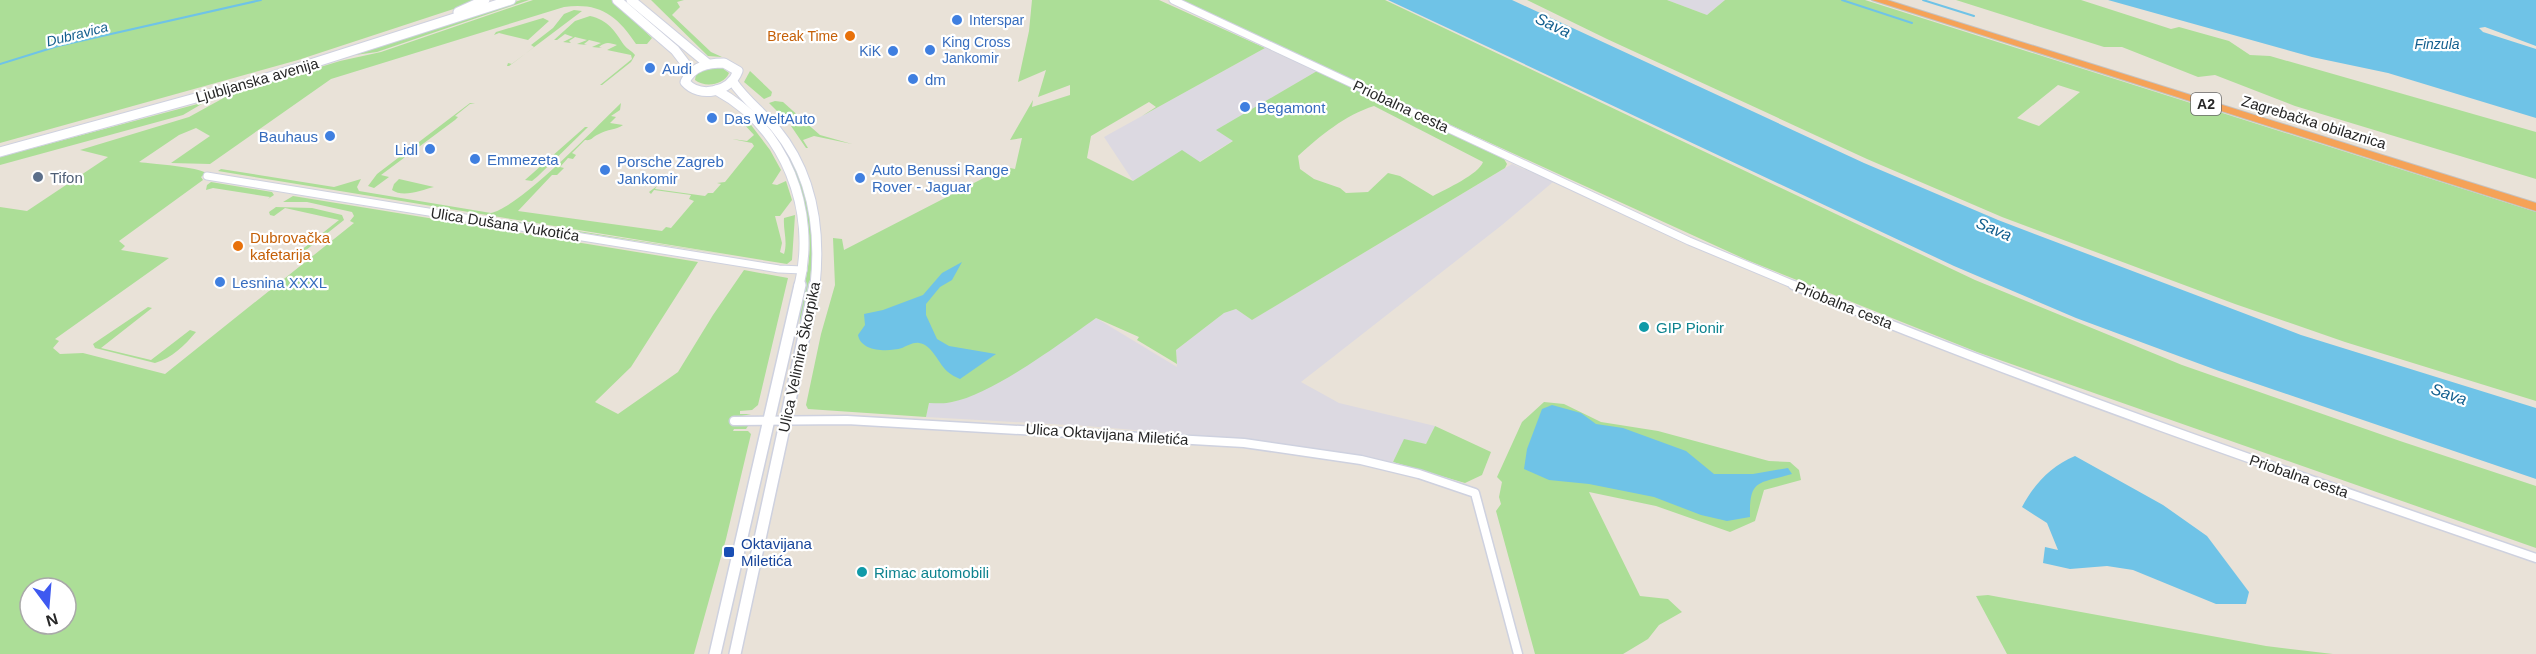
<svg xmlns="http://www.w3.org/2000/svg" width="2536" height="654" font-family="Arial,sans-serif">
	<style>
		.industrial { fill: #dcd9e1 }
		.green { fill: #acde97; fill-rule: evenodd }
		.water { fill: #6fc3e7 }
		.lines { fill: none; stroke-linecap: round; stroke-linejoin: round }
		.stream { stroke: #6fc3e7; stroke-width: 2 }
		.street-far1-casing { stroke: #ced1df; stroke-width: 9 }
		.street-casing { stroke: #ced1df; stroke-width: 11 }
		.secondary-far1-casing { stroke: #ced1df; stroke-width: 11 }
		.secondary-casing { stroke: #ced1df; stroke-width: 14 }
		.highway-casing { stroke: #c3c3c3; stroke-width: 2 }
		.street-far1 { stroke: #fff; stroke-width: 7 }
		.street { stroke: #fff; stroke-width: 8 }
		.secondary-far1 { stroke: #fff; stroke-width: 9 }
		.secondary { stroke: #fff; stroke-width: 11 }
		.highway { fill: #f5a257; fill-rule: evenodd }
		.shop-dot { fill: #3f7fe0; stroke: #fff; stroke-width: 2 }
		.food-dot { fill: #e8710a; stroke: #fff; stroke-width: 2 }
		.service-dot { fill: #5c6f8a; stroke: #fff; stroke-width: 2 }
		.culture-dot { fill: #0f9aa8; stroke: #fff; stroke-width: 2 }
		.transit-dot { fill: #1a4fb4; stroke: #fff; stroke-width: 2 }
		.labels { text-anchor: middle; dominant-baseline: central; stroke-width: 4.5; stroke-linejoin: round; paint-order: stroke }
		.far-shop-label { font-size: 14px; fill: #366cbe; stroke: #fff; text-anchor: start }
		.far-water-label { font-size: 14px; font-style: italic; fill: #135f8e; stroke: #fff }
		.far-food-label { font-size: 14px; fill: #c56008; stroke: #fff; text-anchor: end }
		.shield { fill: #fff; stroke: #686868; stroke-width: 1.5 }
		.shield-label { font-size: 14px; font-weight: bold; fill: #272727 }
		.shop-label { font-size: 15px; fill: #366cbe; stroke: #fff; text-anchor: start }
		.street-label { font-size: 15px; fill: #272727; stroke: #fff }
		.service-label { font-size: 15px; fill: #4e5e75; stroke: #fff; text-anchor: start }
		.food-label { font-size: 15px; fill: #c56008; stroke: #fff; text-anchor: start }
		.culture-label { font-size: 15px; fill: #0d838f; stroke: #fff; text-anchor: start }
		.transit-label { font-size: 15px; fill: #164399; stroke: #fff; text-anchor: start }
		.water-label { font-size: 16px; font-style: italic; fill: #135f8e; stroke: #fff }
	</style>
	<rect width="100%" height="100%" fill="#e9e2d8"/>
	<g class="industrial">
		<polygon points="1667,0 1725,0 1707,15"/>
		<polygon points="1265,48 1317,71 1217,130 1234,140 1199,162 1182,151 1133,181 1104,137"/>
		<polygon points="1512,164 1553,182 1502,225 1301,382 1339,403 1435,426 1426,444 1404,440 1390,468 1243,439 1086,426 926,417 929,403 953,402 983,390 1036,359 1096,318 1177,367 1176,350 1224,313 1236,309 1252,320"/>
	</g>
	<g class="green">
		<polygon points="0,0 481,0 298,60 0,143"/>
		<polygon points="521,0 529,0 377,52 355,55"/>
		<path d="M533 0H612L652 38 647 44H636C617 15 599 2 564 7L331 79 210 164 171 163 210 136 196 128 179 135 139 162C153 164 199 167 206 173L201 177 203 180 119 241 125 246 121 250 169 258 55 339 59 341 53 348 60 354 83 353 165 374 354 223 350 221 354 216 352 212 307 202H283L293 196 698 262 631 367 595 402 618 414 678 372 713 315 744 270 788 278 758 405 752 410 740 411V414H751L737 417 734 426H748L746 429H734L733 431H748L751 434 726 539 694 654H0V207L27 211 108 157 80 150 189 117 229 95 340 61 381 52ZM30 588H66V624H30Z"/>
		<polygon points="651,0 684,0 677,2 680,7 672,15 711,52 722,57 708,56"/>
		<path d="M1032 0H1159L1265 48 1142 116 1156 107 1149 102 1091 136 1087 158 1133 181 1182 150 1200 162 1233 141 1216 130 1317 71 1504 159 1507 164 1505 168 1252 320 1236 309 1224 313 1176 350 1177 364 1137 340 1139 337 1096 318C1062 342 992 395 952 402 945 404 937 403 929 403L926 417 808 409 806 405 821 334 835 285 833 238 842 239 844 250 1005 167 1015 169 1022 138 1010 140 1033 100 1032 107 1070 95V85L1038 97 1046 70 1018 82 1029 31ZM1374 106 1483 162C1479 174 1446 189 1433 196L1400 176 1388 173 1368 192 1346 193 1340 188 1314 179 1300 169 1298 156C1320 136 1345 115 1374 106Z"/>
		<polygon points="1177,0 1385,0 1975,280 2182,365 2400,441 2536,486 2536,548 1977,352 1747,260"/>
		<path d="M1527 0H1667L1707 15 1725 0H1865L2536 212V401L2345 342 2235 304 2002 217 1867 159 1607 39ZM2058 85 2080 92 2039 126 2017 118Z"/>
		<polygon points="1956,0 2081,0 2171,29 2179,27 2229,41 2250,55 2270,56 2536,132 2536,179 2295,106 2215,75 2198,77 2122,47 2104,47"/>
		<polygon points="574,10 582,11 509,66 507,66 508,63 512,64 534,47 531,45 553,28 564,14"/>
		<path d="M590 16C608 20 615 31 624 45 627 49 632 51 635 55L631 62 602 85H600L632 59 631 55 607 50 617 45C610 43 606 41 599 47L602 48 592 47 601 43 589 40 584 44 587 45 577 44 587 40 575 37 569 41 571 43 563 42 573 37 565 34 557 40H554L575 21Z"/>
		<polygon points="543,18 549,21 528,40 499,33 494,35 496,32"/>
		<path d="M721 67 729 73C724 85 705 88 695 80L696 74 704 69Z"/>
		<polygon points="750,71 772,92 771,96 764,99 744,82"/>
		<polygon points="775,101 783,102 802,119 789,123 769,103"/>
		<polygon points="205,102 183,115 0,165 0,157"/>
		<polygon points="470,103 475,104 470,104 455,116 458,117 455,120 381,175 389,177 374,188 368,186 377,174"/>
		<path d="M621 103 620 110 611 116 616 117 610 123 623 125C617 130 607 129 599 134 592 137 592 141 585 140L572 153 576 155 573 159 568 158 560 167 564 168 557 175H552L518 211 662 231 666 227 671 228 694 201 689 199 691 195 654 190 651 194 649 192 657 186 655 189 705 196 708 193H713L721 184 717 183 725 182 754 146 752 143 732 139 747 141 754 135 743 123 748 121 770 150 781 170 772 184 777 185 786 181 792 200 780 216H775L782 243 780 252 784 254C788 241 783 231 784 218L795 215 792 260 787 264 218 171 221 169 334 187 361 179 357 187 359 191 491 213C520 207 596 127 621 103Z"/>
		<path d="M761 117C840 208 810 289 786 394H785C789 372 796 349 800 326 800 320 799 314 800 308 802 294 806 280 808 267 816 209 793 161 758 118Z"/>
		<polygon points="804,121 820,135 852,144 814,136 803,140 808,148 806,148 791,126"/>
		<polygon points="585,127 588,127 538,176 532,181 525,180"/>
		<path d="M399 179 434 187C422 190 403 198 392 190L394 184Z"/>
		<polygon points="211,182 272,192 274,195 268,199 270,197 213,188 206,190 207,185"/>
		<polygon points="276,207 312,208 342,215 344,220 296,258 290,259 339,220 285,208 274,216 270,215 269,212"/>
		<polygon points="508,220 735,256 507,221"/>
		<path d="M148 307 152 308 101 348 151 360 190 330 196 332C185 345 172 358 155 363L95 348 93 344Z"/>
		<polygon points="1544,402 1564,404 1601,422 1658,431 1769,461 1790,462 1799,470 1801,480 1764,490 1755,521 1730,532 1656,506 1589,492 1640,596 1668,599 1682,612 1659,625 1648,639 1623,654 1535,654 1496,511 1501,504 1499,497 1502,482 1497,477 1522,422"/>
		<polygon points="1435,426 1491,452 1482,475 1465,483 1393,462 1404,439 1426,444"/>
		<polygon points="1988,595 2266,646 2333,654 2007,654 1976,596"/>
	</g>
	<g class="water">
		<polygon points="1388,0 1512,0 1864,163 1998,220 2301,335 2536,408 2536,479 2219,371 2076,318 1954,266"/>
		<polygon points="2108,0 2536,0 2536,46 2485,27 2479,28 2483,32 2536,49 2536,118 2388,73 2312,57"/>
		<path d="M962 262 952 280 940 287 926 304V315L937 339 949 346 996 354 960 379C956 377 951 375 948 372 939 365 932 344 919 343 913 342 907 346 902 348 888 352 861 352 858 335L865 325 864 314 883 310 923 295 942 273Z"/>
		<path d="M1552 405 1581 413 1596 424 1623 428 1686 451 1714 474H1753L1788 468 1792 474C1759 484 1749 478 1750 517L1727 521 1701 515 1654 497 1589 484 1549 480 1524 469 1527 449 1542 409Z"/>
		<path d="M2075 456 2163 505 2207 536 2249 592 2246 604H2216L2133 570 2107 566 2070 569 2043 563 2045 547 2058 550 2047 523 2022 507C2034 484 2051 466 2075 456Z"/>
	</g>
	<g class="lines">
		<g class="stream">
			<polyline points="1842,0 1912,23"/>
			<polyline points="1923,0 1974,16"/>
			<polyline points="0,64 58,46 261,0"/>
		</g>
		<g class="street-far1-casing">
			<g id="street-far1">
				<polyline points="1173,0 1689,241 1797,286"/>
				<polyline points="207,176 779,269 803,270"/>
			</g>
		</g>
		<g class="street-casing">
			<g id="street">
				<path d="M1793 285C2037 386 2286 472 2536 558"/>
				<polyline points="734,421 847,420 1244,443 1361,460 1419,474 1475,493 1518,654"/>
			</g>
		</g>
		<g class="secondary-far1-casing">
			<g id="secondary-far1">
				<polyline points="617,0 675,50 691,71"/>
				<polyline points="631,0 708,64"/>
				<polyline points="458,12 485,0"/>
				<path d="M724 63 738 71C730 92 700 99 685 82 692 66 708 63 724 63Z"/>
				<path d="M733 82C745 100 763 113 776 129 813 174 821 230 815 286"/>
				<path d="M716 90C786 128 817 210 799 286"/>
				<polyline points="0,152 257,81 511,0"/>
			</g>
		</g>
		<g class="secondary-casing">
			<g id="secondary">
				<polyline points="715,654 800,285"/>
				<polyline points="735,654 815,285"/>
			</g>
		</g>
		<g class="highway-casing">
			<polygon id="highway" points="1872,0 1887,0 2536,203 2536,211"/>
		</g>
		<use href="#street-far1" class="street-far1"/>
		<use href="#street" class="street"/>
		<use href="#secondary-far1" class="secondary-far1"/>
		<use href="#secondary" class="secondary"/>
		<use href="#highway" class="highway"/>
	</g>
	<g class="shop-dot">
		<circle cx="957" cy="20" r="6"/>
		<circle cx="930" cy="50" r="6"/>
		<circle cx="893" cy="51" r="6"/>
		<circle cx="650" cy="68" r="6"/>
		<circle cx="913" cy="79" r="6"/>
		<circle cx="1245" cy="107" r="6"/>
		<circle cx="712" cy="118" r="6"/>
		<circle cx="330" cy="136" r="6"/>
		<circle cx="430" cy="149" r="6"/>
		<circle cx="475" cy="159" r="6"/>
		<circle cx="605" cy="170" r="6"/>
		<circle cx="860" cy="178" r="6"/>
		<circle cx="220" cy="282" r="6"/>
	</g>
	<g class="food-dot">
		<circle cx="850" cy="36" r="6"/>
		<circle cx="238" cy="246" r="6"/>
	</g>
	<circle class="service-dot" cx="38" cy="177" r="6"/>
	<g class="culture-dot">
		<circle cx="1644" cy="327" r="6"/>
		<circle cx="862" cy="572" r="6"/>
	</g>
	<rect class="transit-dot" x="723" y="546" width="12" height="12" rx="3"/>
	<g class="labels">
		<g class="far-shop-label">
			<text x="969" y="20">Interspar</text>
			<text x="942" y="42">King Cross<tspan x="942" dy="16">Jankomir</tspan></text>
			<text x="881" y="51" text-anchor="end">KiK</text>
		</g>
		<g class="far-water-label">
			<text transform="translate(77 34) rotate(-14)">Dubravica</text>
			<text x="2437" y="44">Finzula</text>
		</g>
		<g class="far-food-label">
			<text x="838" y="36">Break Time</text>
		</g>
		<rect class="shield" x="2191" y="93" width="30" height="22" rx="4.5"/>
		<g class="shield-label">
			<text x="2206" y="104">A2</text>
		</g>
		<g class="shop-label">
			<text x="662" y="68">Audi</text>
			<text x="925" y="79">dm</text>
			<text x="1257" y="107">Begamont</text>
			<text x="724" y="118">Das WeltAuto</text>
			<text x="318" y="136" text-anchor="end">Bauhaus</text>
			<text x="418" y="149" text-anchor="end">Lidl</text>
			<text x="487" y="159">Emmezeta</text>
			<text x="617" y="161">Porsche Zagreb<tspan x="617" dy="17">Jankomir</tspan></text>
			<text x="872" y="169">Auto Benussi Range<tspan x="872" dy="17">Rover - Jaguar</tspan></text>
			<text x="232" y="282">Lesnina XXXL</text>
		</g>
		<g class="street-label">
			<text transform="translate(257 80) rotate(-16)">Ljubljanska avenija</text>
			<text transform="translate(1401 106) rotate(25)">Priobalna cesta</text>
			<text transform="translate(2314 122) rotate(17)">Zagrebačka obilaznica</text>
			<text transform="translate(505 224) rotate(9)">Ulica Dušana Vukotića</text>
			<text transform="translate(1844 305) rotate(22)">Priobalna cesta</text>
			<text transform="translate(799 357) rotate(-78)">Ulica Velimira Škorpika</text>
			<text transform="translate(1107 434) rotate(4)">Ulica Oktavijana Miletića</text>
			<text transform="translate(2299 476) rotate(19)">Priobalna cesta</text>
		</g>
		<g class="service-label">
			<text x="50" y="177">Tifon</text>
		</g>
		<g class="food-label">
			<text x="250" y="237">Dubrovačka<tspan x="250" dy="17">kafetarija</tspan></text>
		</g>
		<g class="culture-label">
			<text x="1656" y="327">GIP Pionir</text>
			<text x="874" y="572">Rimac automobili</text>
		</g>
		<g class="transit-label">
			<text x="741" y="543">Oktavijana<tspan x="741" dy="17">Miletića</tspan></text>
		</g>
		<g class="water-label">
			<text transform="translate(1553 25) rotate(25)">Sava</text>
			<text transform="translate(1994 229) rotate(23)">Sava</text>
			<text transform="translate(2449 394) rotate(19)">Sava</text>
		</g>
	</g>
	<g transform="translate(48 606) rotate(164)"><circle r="28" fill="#ffffff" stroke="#a9a9a9" stroke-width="1.5"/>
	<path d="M0-4.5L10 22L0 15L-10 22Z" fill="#3e59f0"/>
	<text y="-9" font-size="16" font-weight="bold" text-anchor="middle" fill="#272727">N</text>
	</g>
</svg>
